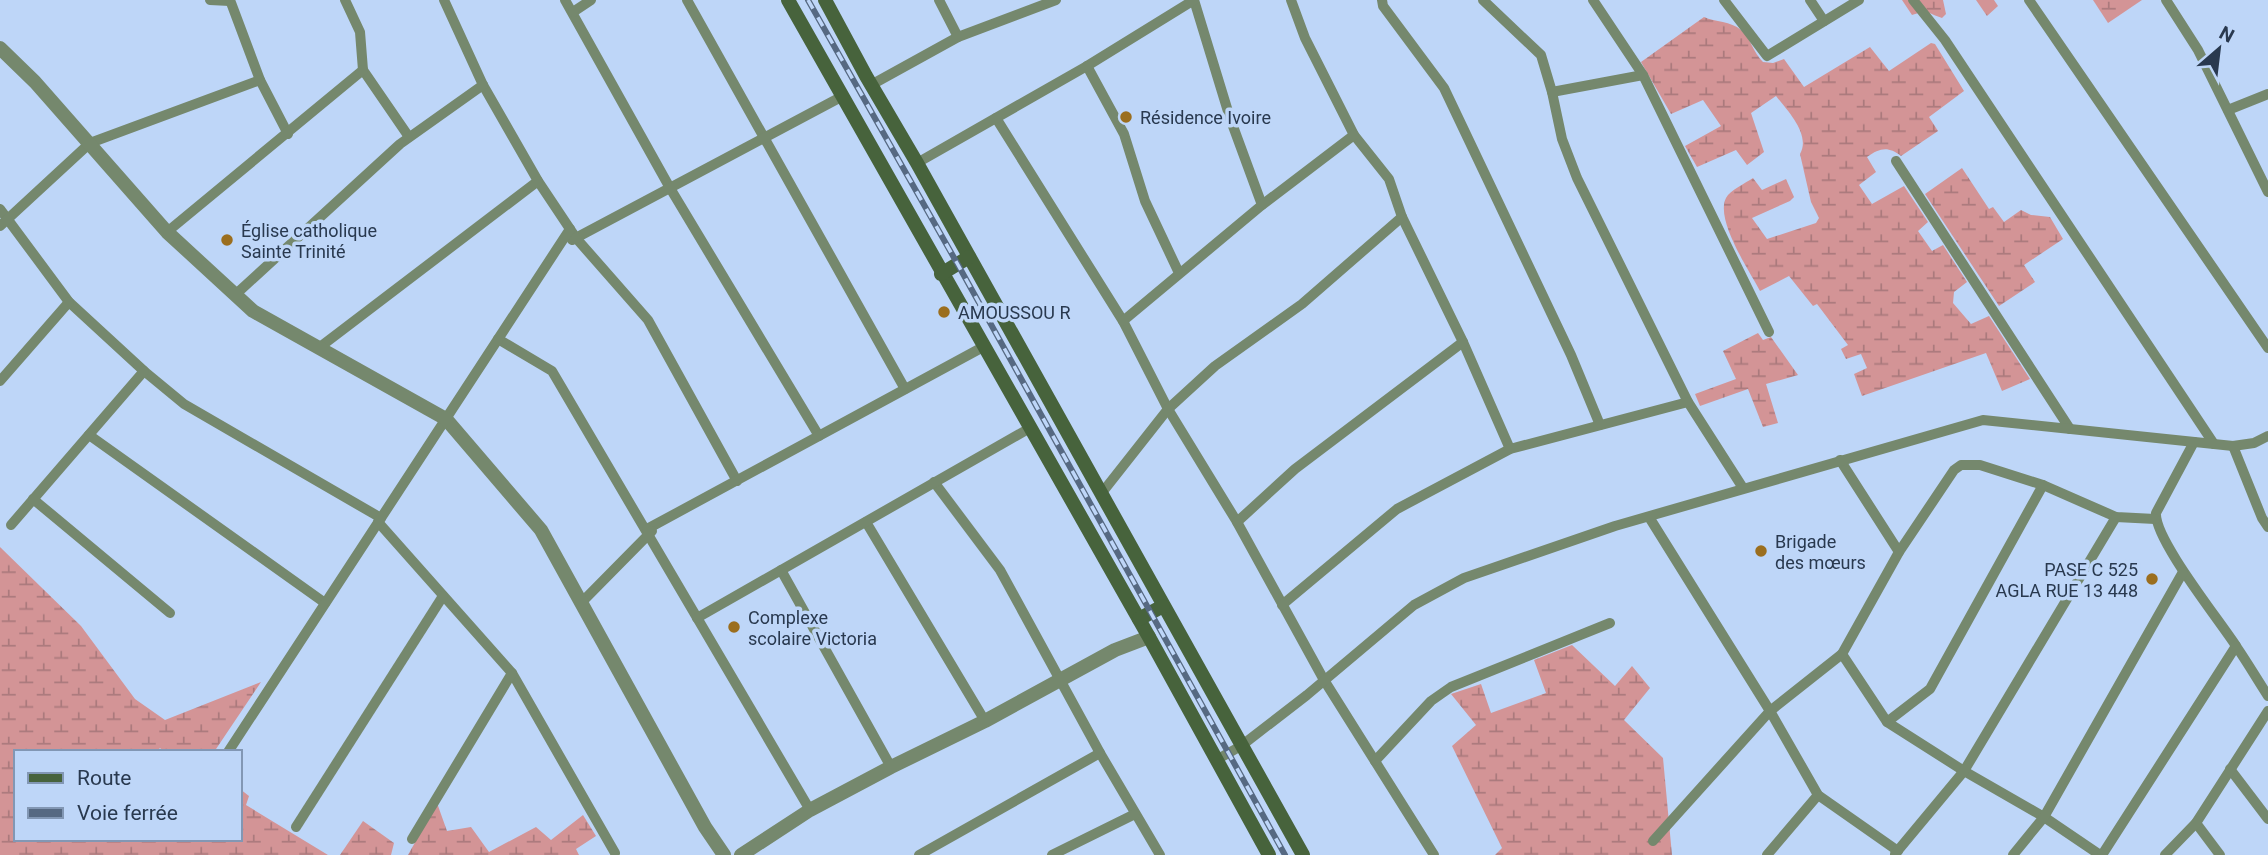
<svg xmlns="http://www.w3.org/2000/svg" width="2268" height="855" font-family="Roboto,sans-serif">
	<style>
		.wetland { fill: url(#wetland-marsh) }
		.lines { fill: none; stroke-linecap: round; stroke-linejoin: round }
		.minor { stroke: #75886d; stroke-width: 10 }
		.tertiary { stroke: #75886d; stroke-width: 14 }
		.secondary { stroke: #47633c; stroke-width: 14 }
		.rail-casing { stroke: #566982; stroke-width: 6 }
		.rail { stroke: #bed6f8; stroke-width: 3.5; stroke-dasharray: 10; stroke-linecap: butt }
		.poi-dot { fill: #9b6e1e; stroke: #bed6f8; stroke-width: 2.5 }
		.labels { text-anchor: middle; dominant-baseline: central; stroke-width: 7; stroke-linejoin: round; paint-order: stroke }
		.poi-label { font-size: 18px; fill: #29394f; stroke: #bed6f8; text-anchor: start }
	</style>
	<defs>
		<pattern id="wetland-marsh" width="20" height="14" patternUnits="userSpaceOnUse" patternTransform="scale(1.75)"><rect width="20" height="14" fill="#d39496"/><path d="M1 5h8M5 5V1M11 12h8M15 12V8" fill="none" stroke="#ab7a7d"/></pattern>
	</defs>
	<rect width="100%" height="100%" fill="#bed6f8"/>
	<g class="wetland">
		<path d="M1902 0H1943L1946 14 1942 18C1927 13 1928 9 1912 15Z"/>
		<polygon points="1976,0 1994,0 1998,6 1987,16"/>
		<polygon points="2093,0 2142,0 2108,23"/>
		<path d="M1704 17C1715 22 1731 21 1741 30 1751 38 1753 53 1763 62L1773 63 1784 59 1804 87 1870 47 1889 71 1931 43 1935 44 1964 91 1929 117 1938 131 1901 156C1888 146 1880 148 1867 157L1876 172 1859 185 1872 204 1904 186 1928 222 1918 231 1932 251 1943 245 1967 282 1954 292 1953 303 1971 324 1989 316 2030 379 2002 391 1986 353 1862 396 1854 374 1867 368 1861 354 1846 359 1841 349 1848 345 1817 304 1813 306 1789 276 1760 291C1749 270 1715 220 1726 198 1730 190 1746 183 1753 178L1762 190 1786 179 1794 197 1790 201 1752 218 1767 239 1816 223 1819 218 1811 202 1800 154C1811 135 1788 111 1776 96L1751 113 1764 152 1747 165 1736 150 1697 167 1685 146 1721 126 1703 100 1671 114 1641 62Z"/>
		<polygon points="1962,168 1989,209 1993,207 2004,222 2021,210 2031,215 2050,217 2063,239 2024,265 2035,282 1999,306 1925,194"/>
		<polygon points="1758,333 1763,340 1771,337 1798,375 1766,384 1778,423 1763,427 1748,389 1700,406 1695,394 1736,379 1723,351"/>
		<polygon points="0,547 81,626 135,699 165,720 261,682 214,752 164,752 160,748 156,752 16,752 16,839 240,839 240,789 249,796 246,805 328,855 0,855"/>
		<polygon points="1572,645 1615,686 1632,666 1650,688 1624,720 1663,758 1672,855 1495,855 1502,848 1452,746 1476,725 1451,694 1481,684 1491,713 1546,693 1534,660"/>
		<polygon points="437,803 447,831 471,827 489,852 536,827 551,840 583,815 596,836 576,849 579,855 408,855"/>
		<polygon points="363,821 394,843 391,855 340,855"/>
	</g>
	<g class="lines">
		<g class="minor">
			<polyline points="210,0 230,1"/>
			<polyline points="230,0 260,80 288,134"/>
			<polyline points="345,0 360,32 363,70 409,137"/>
			<polyline points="444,0 483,85 538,181 576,238 648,320 737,481"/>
			<polyline points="565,0 670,188 819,436"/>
			<polyline points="687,0 905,389"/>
			<polyline points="939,0 958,37"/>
			<polyline points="1194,0 1230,118 1262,205"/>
			<polyline points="1291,0 1305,38 1354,135 1389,179 1402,217 1463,342 1510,449"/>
			<polyline points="1382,0 1383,6 1444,88 1571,355 1600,425"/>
			<polyline points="1483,0 1541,55 1552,92 1562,139 1577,178 1688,402 1743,488"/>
			<polyline points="1593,0 1643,75 1769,332"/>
			<polyline points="1724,0 1767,56 1859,0"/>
			<polyline points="1810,0 1824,21"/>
			<polyline points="1913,0 1945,40 2214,444"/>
			<polyline points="2029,0 2268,348"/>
			<polyline points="2166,0 2198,50 2268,192"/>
			<polyline points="573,12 591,0"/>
			<polyline points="1087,66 1124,134 1145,201 1179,273"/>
			<polyline points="871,85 958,37 1056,0"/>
			<polyline points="1552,92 1643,75"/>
			<polyline points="2228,110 2268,94"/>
			<polyline points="996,118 1123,321 1168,409 1237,522 1324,680 1434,855"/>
			<polyline points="1896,161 2070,429"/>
			<polyline points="917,163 1087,66 1194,0"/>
			<polyline points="0,209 69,302 144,371 184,404 381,518"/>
			<polyline points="0,226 90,143 260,80"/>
			<polyline points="167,232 363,70"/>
			<polyline points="572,240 841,97"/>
			<polyline points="235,295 400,144 483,85"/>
			<polyline points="1123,321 1262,205 1354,135"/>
			<polyline points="498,339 552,371 810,810"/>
			<polyline points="320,347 538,181"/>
			<polyline points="0,381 69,302"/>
			<polyline points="89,435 325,603"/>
			<path d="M2194 442 2156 513C2154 539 2220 621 2236 646 2247 662 2257 679 2268 696"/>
			<polyline points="2233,446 2262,518 2268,527"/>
			<polyline points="1840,460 1899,552"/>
			<polyline points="934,482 1000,570 1100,753 1160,855"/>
			<polyline points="1101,494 1168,409 1215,366 1302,304 1402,217"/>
			<polyline points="33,499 170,613"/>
			<polyline points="1649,517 1770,711 1818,795 1898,851"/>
			<polyline points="378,522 512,673 615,853"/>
			<polyline points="866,522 985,721"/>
			<polyline points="1237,522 1295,469 1463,342"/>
			<polyline points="11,525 144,371"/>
			<polyline points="647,529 983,347"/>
			<polyline points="781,570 891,767"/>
			<polyline points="581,603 652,531"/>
			<polyline points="1282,605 1397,509 1510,449 1688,402"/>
			<polyline points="697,618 1030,428"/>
			<polyline points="1842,654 1887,722 1964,771 2044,817 2100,855"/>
			<polyline points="1887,722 1930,689 2043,485"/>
			<polyline points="228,752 570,229"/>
			<polyline points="1216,760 1241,746 1307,695 1414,605 1464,578 1615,526 1983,420 2233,446 2254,443 2268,436"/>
			<polyline points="1375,761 1431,701 1451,687 1610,623"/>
			<polyline points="2230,769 2268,819"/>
			<polyline points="2196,823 2220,855"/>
			<polyline points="296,827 443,596"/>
			<polyline points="412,839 512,673"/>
			<polyline points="1653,841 1770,711 1842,654 1899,552 1954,470 1961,465 1980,465 2043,485 2116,517 2155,519"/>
			<polyline points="1895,854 1964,771 2116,517"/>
			<polyline points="919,855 1100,753"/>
			<polyline points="1052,855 1135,814"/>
			<polyline points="1767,855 1818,795"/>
			<polyline points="2013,855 2044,817 2183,572"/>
			<polyline points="2102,855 2236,646"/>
			<polyline points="2165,855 2196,823 2268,711"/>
		</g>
		<g class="tertiary">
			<polyline points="0,48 35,82 167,232 253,311 446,419 541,530 705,827 724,855"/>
			<polyline points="741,855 810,810 891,767 985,721 1115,650 1149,637"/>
		</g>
		<g class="secondary">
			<polyline points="788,0 1149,637 1269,855"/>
			<polyline points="825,0 866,76 917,163 1303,855"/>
			<polyline points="941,274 969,257"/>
			<polyline points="1139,619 1163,606"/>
		</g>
		<g class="rail-casing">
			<polyline id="rail" points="808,0 957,263 1285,855"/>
		</g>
		<use href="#rail" class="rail"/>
	</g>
	<g class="poi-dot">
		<circle cx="1126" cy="117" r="7"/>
		<circle cx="227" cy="240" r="7"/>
		<circle cx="944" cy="312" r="7"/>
		<circle cx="1761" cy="551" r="7"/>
		<circle cx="2152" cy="579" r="7"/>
		<circle cx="734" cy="627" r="7"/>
	</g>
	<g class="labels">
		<g class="poi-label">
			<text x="1140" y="117">Résidence Ivoire</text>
			<text x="241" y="230">Église catholique<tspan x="241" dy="21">Sainte Trinité</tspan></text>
			<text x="958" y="312">AMOUSSOU R</text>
			<text x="1775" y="541">Brigade<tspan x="1775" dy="21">des mœurs</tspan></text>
			<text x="2138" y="569" text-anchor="end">PASE C 525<tspan x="2138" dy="21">AGLA RUE 13 448</tspan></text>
			<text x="748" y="617">Complexe<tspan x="748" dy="21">scolaire Victoria</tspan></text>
		</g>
	</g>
	<rect x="14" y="750" width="228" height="91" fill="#bed6f8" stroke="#8297b4" stroke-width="2"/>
	<rect x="28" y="773" width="35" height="10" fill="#47633c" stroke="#8297b4" stroke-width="2"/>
	<text x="77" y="785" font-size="21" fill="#29394f">Route</text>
	<rect x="28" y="808" width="35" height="10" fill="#566982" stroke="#8297b4" stroke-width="2"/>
	<text x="77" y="820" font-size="21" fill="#29394f">Voie ferrée</text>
	<g transform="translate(2219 49) rotate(28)" stroke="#bed6f8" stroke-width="5" paint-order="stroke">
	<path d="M0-5L12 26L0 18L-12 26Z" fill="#29394f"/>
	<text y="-10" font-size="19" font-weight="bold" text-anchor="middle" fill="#29394f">N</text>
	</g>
</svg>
